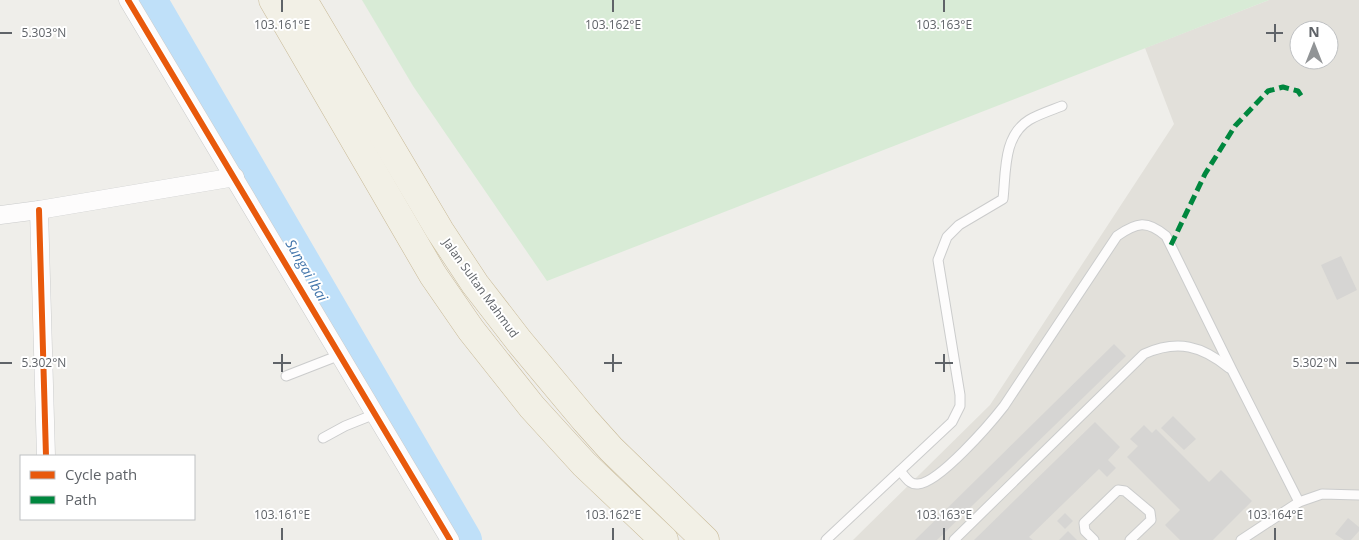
<svg xmlns="http://www.w3.org/2000/svg" width="1359" height="540" font-family="'Open Sans',sans-serif">
	<style>
		.education { fill: #e2e0da; fill-rule: evenodd }
		.green { fill: #d8ebd6 }
		.lines { fill: none; stroke-linecap: round; stroke-linejoin: round }
		.river { stroke: #bfe0f9; stroke-width: 36 }
		.building { fill: #d6d5d3 }
		.service-casing { stroke: #cbcccc; stroke-width: 11 }
		.minor-casing { stroke: #cbcccc; stroke-width: 19 }
		.trunk-casing { stroke: #c8b996; stroke-width: 29 }
		.service { stroke: #fdfcfc; stroke-width: 9 }
		.minor { stroke: #fdfcfc; stroke-width: 18 }
		.trunk { stroke: #f2f0e6; stroke-width: 28 }
		.quiet { stroke: #00873e; stroke-width: 5; stroke-dasharray: 10 5; stroke-linecap: butt }
		.cycleway-casing { stroke: #fff; stroke-width: 9 }
		.cycleway { stroke: #e8590c; stroke-width: 6 }
		.ticks { fill: none; stroke: #5f6368; stroke-width: 2 }
		.labels { text-anchor: middle; dominant-baseline: central; stroke-width: 4; stroke-linejoin: round; paint-order: stroke }
		.street-label { font-size: 12px; fill: #5f6368; stroke: #fff }
		.water-label { font-size: 14px; font-style: italic; fill: #4174aa; stroke: #fff }
		.ticks-label { font-size: 12px; text-anchor: middle; fill: #5f6368; stroke: #fff; stroke-width: 4; stroke-linejoin: round; paint-order: stroke }
	</style>
	<rect width="100%" height="100%" fill="#efeeea"/>
	<path class="education" d="M1269 0H1359V540H853L990 405 1174 124 1145 48ZM1299 30H1329V60H1299Z"/>
	<polygon class="green" points="362,0 1269,0 547,281 413,86"/>
	<g class="lines">
		<polyline class="river" points="149,0 464,540"/>
	</g>
	<g class="building">
		<polygon points="1341,256 1357,290 1337,300 1321,265"/>
		<polygon points="1114,344 1126,356 937,540 915,540"/>
		<polygon points="1173,416 1196,439 1184,450 1161,428"/>
		<polygon points="1095,422 1120,447 1108,460 1116,468 1107,477 1099,469 1029,537 1033,540 974,540"/>
		<polygon points="1144,425 1152,433 1156,429 1209,482 1221,470 1252,501 1213,540 1180,540 1165,525 1180,510 1127,457 1138,446 1130,439"/>
		<polygon points="1065,513 1073,521 1065,529 1057,521"/>
		<polygon points="1348,518 1359,527 1359,531 1351,540 1344,540 1335,534"/>
		<polygon points="1068,531 1077,540 1059,540"/>
	</g>
	<g class="lines">
		<g class="service-casing">
			<g id="service">
				<polyline points="286,376 340,355"/>
				<polyline points="323,438 345,426 375,414"/>
				<path d="M900 471C905 476 909 485 918 484 939 483 990 424 1004 406L1117 236C1137 222 1147 220 1166 236L1232 370 1299 502"/>
				<path d="M826 540 952 422 960 406V395L938 260 947 237 959 225 1003 199C1006 172 1003 136 1029 120 1039 114 1052 110 1062 106"/>
				<path d="M954 540 1144 354C1178 339 1202 346 1229 368"/>
				<polyline points="1094,540 1085,531 1084,523 1118,490 1125,491 1150,512 1151,520 1130,540"/>
				<polyline points="1241,540 1299,502 1322,494 1359,495"/>
			</g>
		</g>
		<g class="minor-casing">
			<g id="minor">
				<polyline points="128,0 450,540"/>
				<polyline points="39,210 46,456"/>
				<polyline points="0,215 39,210 235,177"/>
			</g>
		</g>
		<g class="trunk-casing">
			<g id="trunk">
				<polyline points="273,0 433,275 471,330 532,407 584,464 664,540"/>
				<polyline points="303,0 440,231 475,284 519,341 585,420 611,449 705,540"/>
			</g>
		</g>
		<use href="#service" class="service"/>
		<use href="#minor" class="minor"/>
		<use href="#trunk" class="trunk"/>
		<polyline class="quiet" points="1171,245 1205,174 1235,126 1268,91 1283,87 1298,91 1302,97"/>
		<g class="cycleway-casing">
			<g id="cycleway">
				<polyline points="128,0 450,540"/>
				<polyline points="39,210 46,456"/>
			</g>
		</g>
		<use href="#cycleway" class="cycleway"/>
	</g>
	<path class="ticks" d="M282 0V12M613 0V12M944 0V12M1275 24V42M0 33H12M1266 33H1283M282 354V372M613 354V372M944 354V372M0 363H12M273 363H291M604 363H622M935 363H953M1346 363H1359M282 528V540M613 528V540M944 528V540M1275 528V540"/>
	<g class="labels">
		<g class="street-label">
			<text transform="translate(481 288) rotate(54)">Jalan Sultan Mahmud</text>
		</g>
		<g class="water-label">
			<text transform="translate(307 270) rotate(60)">Sungai Ibai</text>
		</g>
	</g>
	<g class="ticks-label">
		<text x="282" y="29">103.161°E</text>
		<text x="613" y="29">103.162°E</text>
		<text x="944" y="29">103.163°E</text>
		<text x="44" y="37">5.303°N</text>
		<text x="44" y="367">5.302°N</text>
		<text x="1315" y="367">5.302°N</text>
		<text x="282" y="519">103.161°E</text>
		<text x="613" y="519">103.162°E</text>
		<text x="944" y="519">103.163°E</text>
		<text x="1275" y="519">103.164°E</text>
	</g>
	<rect x="20" y="455" width="175" height="65" fill="#ffffff" stroke="#bfc1c3"/>
	<rect x="30" y="471" width="25" height="8" fill="#e8590c" stroke="#bfc1c3"/>
	<text x="65" y="480" font-size="15" fill="#5f6368">Cycle path</text>
	<rect x="30" y="496" width="25" height="8" fill="#00873e" stroke="#bfc1c3"/>
	<text x="65" y="505" font-size="15" fill="#5f6368">Path</text>
	<g transform="translate(1314 45)"><circle r="24" fill="#ffffff" stroke="#bfc1c3"/>
	<path d="M0-4L9 19L0 12L-9 19Z" fill="#919496"/>
	<text y="-8" font-size="14" font-weight="bold" text-anchor="middle" fill="#5f6368">N</text>
	</g>
</svg>
